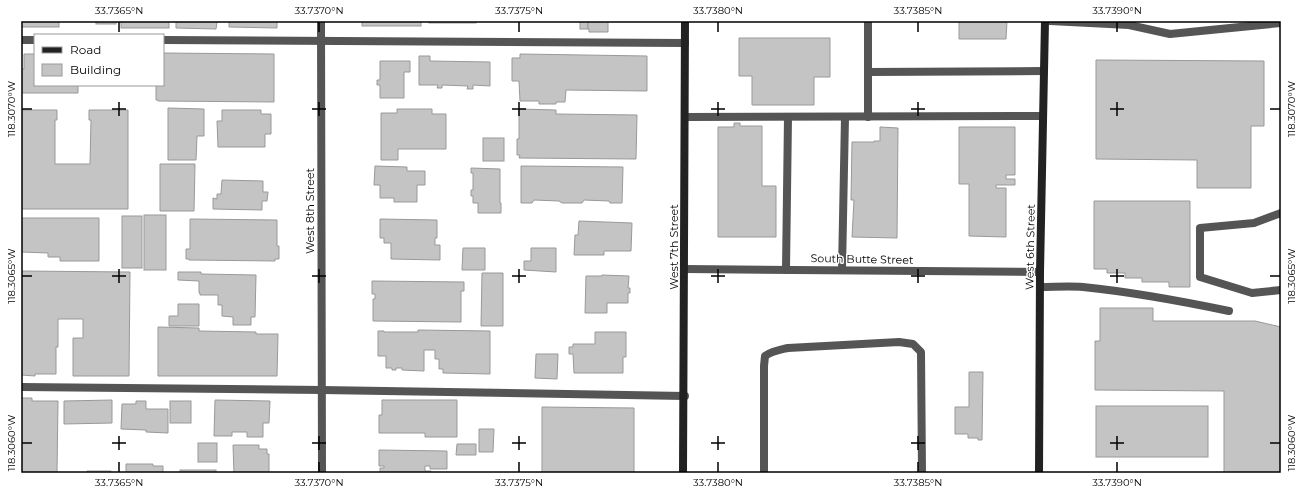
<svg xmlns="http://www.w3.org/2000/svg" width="1302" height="494" font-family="Montserrat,sans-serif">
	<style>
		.building { fill: #c4c4c4; stroke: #999 }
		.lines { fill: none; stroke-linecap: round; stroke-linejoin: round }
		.lane { stroke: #555; stroke-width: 8 }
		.street { stroke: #555; stroke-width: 8 }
		.secondary { stroke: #222; stroke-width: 8 }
		.ticks { fill: none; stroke: #000; stroke-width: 1.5 }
		.labels { text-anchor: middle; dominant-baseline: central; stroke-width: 3; stroke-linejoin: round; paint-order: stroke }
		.street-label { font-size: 11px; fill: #000; stroke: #fff }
		.neatline { fill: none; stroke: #000; stroke-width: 1.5 }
		.ticks-label { font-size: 10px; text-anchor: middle; fill: #000 }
	</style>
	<rect width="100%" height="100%" fill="#fff"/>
	<g class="building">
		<rect x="21" y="21" width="38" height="6"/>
		<rect x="96" y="21" width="20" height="3"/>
		<rect x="121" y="21" width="48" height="7"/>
		<polygon points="176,21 219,21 219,22 217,22 216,29 176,28"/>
		<polygon points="229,21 277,21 277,28 229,27"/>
		<rect x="362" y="21" width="59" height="5"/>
		<rect x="429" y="21" width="47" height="2"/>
		<rect x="580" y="21" width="8" height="8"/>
		<polygon points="588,21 608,21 608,32 589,32 589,29 588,29"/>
		<polygon points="959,21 1007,21 1006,39 959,39"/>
		<polygon points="739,38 830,38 830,77 814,77 814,105 752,105 752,76 739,76"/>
		<polygon points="163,53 274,54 274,102 158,101 158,100 156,100 156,85 163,85"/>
		<polygon points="24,54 35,54 35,85 78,85 78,93 21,93 21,69 24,69"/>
		<polygon points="520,54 647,56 647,91 566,90 565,102 556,102 556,104 539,104 539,101 520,101 519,81 512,81 512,58 520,58"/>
		<polygon points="419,56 430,56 430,61 490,62 490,86 473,85 473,89 467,89 468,86 442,85 442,88 437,88 438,85 419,85"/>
		<polygon points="1096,60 1264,61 1264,126 1251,126 1251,188 1197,188 1197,160 1096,159"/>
		<polygon points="380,61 410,61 410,72 404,72 404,98 380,98 380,85 377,85 377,80 380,80"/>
		<polygon points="168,108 204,109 204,136 197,136 196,160 168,160"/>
		<polygon points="397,109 432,109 432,114 446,114 446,149 398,149 398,160 381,160 381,113 397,113"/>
		<polygon points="519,109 556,110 556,114 637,115 636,159 519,158 520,155 517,155 517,139 519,139"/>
		<polygon points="21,110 57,110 57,120 55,120 55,164 90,164 91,120 89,120 89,110 128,110 128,209 21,209"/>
		<polygon points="222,110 261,110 261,114 271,114 271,134 265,134 265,147 218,147 217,121 222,121"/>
		<polygon points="734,123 740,123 740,126 762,126 762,186 776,186 776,237 718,237 718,127 734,127"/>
		<polygon points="880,127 898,128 897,238 852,237 854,200 851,200 852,142 874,142 874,141 880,141"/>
		<polygon points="959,127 1015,127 1015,175 1006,175 1006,179 1015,179 1015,185 996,185 996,188 1006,188 1006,237 969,236 969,184 959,184"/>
		<rect x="483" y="138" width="21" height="23"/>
		<polygon points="160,164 195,164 194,211 160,211"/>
		<polygon points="375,166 407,167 407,171 425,171 425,185 417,185 417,202 394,202 394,198 380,198 380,185 374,185"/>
		<polygon points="521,166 623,167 622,203 610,203 609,201 584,200 582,203 562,203 559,201 534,200 532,203 521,203"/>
		<polygon points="471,168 500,169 500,203 501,203 501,213 478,213 478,203 473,203 473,196 471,196 471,190 473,190 473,173 471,173"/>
		<polygon points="222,180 263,181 263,192 268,192 267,201 262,201 262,210 213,209 213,198 217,199 217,194 221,194"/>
		<polygon points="1094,201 1190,201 1190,287 1169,287 1169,282 1142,282 1142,278 1125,278 1125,273 1107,273 1107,269 1094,269"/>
		<rect x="144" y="215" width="22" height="55"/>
		<rect x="122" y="216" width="20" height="52"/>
		<polygon points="21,218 99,218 99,261 60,261 60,257 48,257 48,253 21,252"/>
		<polygon points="190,219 277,220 277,246 279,246 279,259 275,259 275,261 189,260 189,259 186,259 186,249 190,249"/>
		<polygon points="380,219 437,220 437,238 435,238 435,245 440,245 440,260 391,259 391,243 384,243 384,238 380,238"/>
		<polygon points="579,221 632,223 631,251 604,251 604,255 574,255 575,235 578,235"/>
		<polygon points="463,248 485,248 485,270 462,270"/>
		<polygon points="531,248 556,248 556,272 524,270 524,261 531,261"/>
		<polygon points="21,271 130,272 129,376 73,376 73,338 83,338 83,319 58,319 58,347 56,347 56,374 35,374 35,376 21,375"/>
		<polygon points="178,272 201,272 201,274 256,275 255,317 251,317 251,325 233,325 233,317 222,316 222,305 218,305 218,295 200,295 200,293 199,293 199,281 178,280"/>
		<polygon points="482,273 503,273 503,326 481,326"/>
		<polygon points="602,275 629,276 628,288 630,288 630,293 628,293 628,303 607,303 607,313 585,313 586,276 602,276"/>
		<polygon points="372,281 464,282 464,291 461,291 461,322 373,321 373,299 375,299 375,294 372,294"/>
		<polygon points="178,304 199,304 199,326 169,326 169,316 178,316"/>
		<polygon points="1100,308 1153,308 1153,321 1255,321 1281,327 1281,473 1224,473 1224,391 1095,390 1095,341 1100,341"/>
		<polygon points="158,327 199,328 199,331 256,332 256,334 278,334 277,376 158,376"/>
		<polygon points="418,330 490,331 490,374 443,373 443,369 439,369 439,359 435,359 435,350 424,350 424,371 402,370 402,368 396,368 396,370 392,370 392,368 386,368 386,356 378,356 378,331 384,331 384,332 418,332"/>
		<polygon points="595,332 626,332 626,357 623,357 623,373 574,373 573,354 569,354 569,347 573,347 573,344 595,344"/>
		<polygon points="536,354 558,354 557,379 535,378"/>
		<polygon points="969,372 983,372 982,440 978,440 978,438 968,438 968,434 955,434 955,407 969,407"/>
		<polygon points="21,398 32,398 32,401 58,401 57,473 21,473"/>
		<polygon points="112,400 112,423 64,424 64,401"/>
		<polygon points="215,400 270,401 269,423 263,423 263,437 247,437 247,432 232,432 232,436 214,436"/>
		<polygon points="382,400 457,400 457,437 425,437 425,433 379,433 379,415 382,415"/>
		<polygon points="136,401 146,401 146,409 168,409 168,433 146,432 146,430 121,429 122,404 136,404"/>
		<rect x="170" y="401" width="21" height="22"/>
		<rect x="1096" y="406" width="112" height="51"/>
		<polygon points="542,407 634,408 634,473 542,473"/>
		<polygon points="479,429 494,429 493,452 479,452"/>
		<rect x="198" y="443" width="19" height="19"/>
		<polygon points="457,444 476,444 476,455 456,455"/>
		<polygon points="233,445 259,445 259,449 267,449 267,454 269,454 269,473 234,473"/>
		<polygon points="379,450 447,451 447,469 430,469 430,466 425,466 425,471 431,471 431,473 380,473 380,468 384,468 384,466 379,466"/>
		<polygon points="126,464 153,464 153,466 163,466 163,473 126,473"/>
		<rect x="180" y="470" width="36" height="3"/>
		<polygon points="87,471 111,471 111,473 78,473 87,473"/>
	</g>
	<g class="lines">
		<g class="lane">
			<polyline points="868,21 868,117"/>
			<polyline points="1050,21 1129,25 1170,34 1281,23"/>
			<polyline points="21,40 35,40"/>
			<polyline points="163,40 685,43"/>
			<polyline points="868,72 1044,71"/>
			<polyline points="686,117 1043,116"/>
			<polyline points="1281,213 1254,223 1200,228 1200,277 1252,293 1281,290"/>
			<polyline points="786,270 788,117"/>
			<polyline points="842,270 845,117"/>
			<path d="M1040 287C1054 287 1069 286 1083 287 1132 292 1181 301 1229 311"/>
			<polyline points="21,387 322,390 685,396"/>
			<path d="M764 473V366L765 356C772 351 779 350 788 348L899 342 913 344 921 352 922 473"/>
		</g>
		<g class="street">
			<polyline points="321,21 322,473"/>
			<polyline points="685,269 1040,272"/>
		</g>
		<g class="secondary">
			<polyline points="683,473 685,21"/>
			<polyline points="1039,473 1040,272 1045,21"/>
		</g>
	</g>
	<path class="ticks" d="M119 22V32M319 22V32M519 22V32M718 22V32M918 22V32M1117 22V32M119 102V116M319 102V116M519 102V116M718 102V116M918 102V116M1117 102V116M22 109H32M112 109H126M312 109H326M512 109H526M711 109H725M911 109H925M1110 109H1124M1270 109H1280M119 269V283M319 269V283M519 269V283M718 269V283M918 269V283M1117 269V283M22 276H32M112 276H126M312 276H326M512 276H526M711 276H725M911 276H925M1110 276H1124M1270 276H1280M119 436V450M319 436V450M519 436V450M718 436V450M918 436V450M1117 436V450M22 443H32M112 443H126M312 443H326M512 443H526M711 443H725M911 443H925M1110 443H1124M1270 443H1280M119 462V472M319 462V472M519 462V472M718 462V472M918 462V472M1117 462V472"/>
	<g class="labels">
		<g class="street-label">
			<text transform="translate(310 211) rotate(-90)">West 8th Street</text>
			<text transform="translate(674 247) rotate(-90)">West 7th Street</text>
			<text transform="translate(1030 247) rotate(-89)">West 6th Street</text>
			<text transform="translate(862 259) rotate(1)">South Butte Street</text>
		</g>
	</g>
	<rect width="1302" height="494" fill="none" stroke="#ffffff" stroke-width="44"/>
	<rect x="34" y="34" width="130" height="52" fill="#ffffff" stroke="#999999"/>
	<rect x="42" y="47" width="20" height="6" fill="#222222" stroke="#999999"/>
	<text x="70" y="54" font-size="12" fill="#000000">Road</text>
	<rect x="42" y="64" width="20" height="12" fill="#c4c4c4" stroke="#999999"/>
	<text x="70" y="74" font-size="12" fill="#000000">Building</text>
	<rect x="22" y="22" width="1258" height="450" class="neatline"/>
	<g class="ticks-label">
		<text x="119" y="14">33.7365°N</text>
		<text x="319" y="14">33.7370°N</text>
		<text x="519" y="14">33.7375°N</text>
		<text x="718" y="14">33.7380°N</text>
		<text x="918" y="14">33.7385°N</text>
		<text x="1117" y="14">33.7390°N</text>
		<text transform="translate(1291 109) rotate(-90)" y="4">118.3070°W</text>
		<text transform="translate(11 109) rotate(-90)" y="4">118.3070°W</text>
		<text transform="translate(1291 276) rotate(-90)" y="4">118.3065°W</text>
		<text transform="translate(11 276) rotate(-90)" y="4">118.3065°W</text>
		<text transform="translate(1291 443) rotate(-90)" y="4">118.3060°W</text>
		<text transform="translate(11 443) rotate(-90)" y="4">118.3060°W</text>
		<text x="119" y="486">33.7365°N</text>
		<text x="319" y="486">33.7370°N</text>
		<text x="519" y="486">33.7375°N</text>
		<text x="718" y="486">33.7380°N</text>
		<text x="918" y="486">33.7385°N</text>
		<text x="1117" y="486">33.7390°N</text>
	</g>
</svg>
